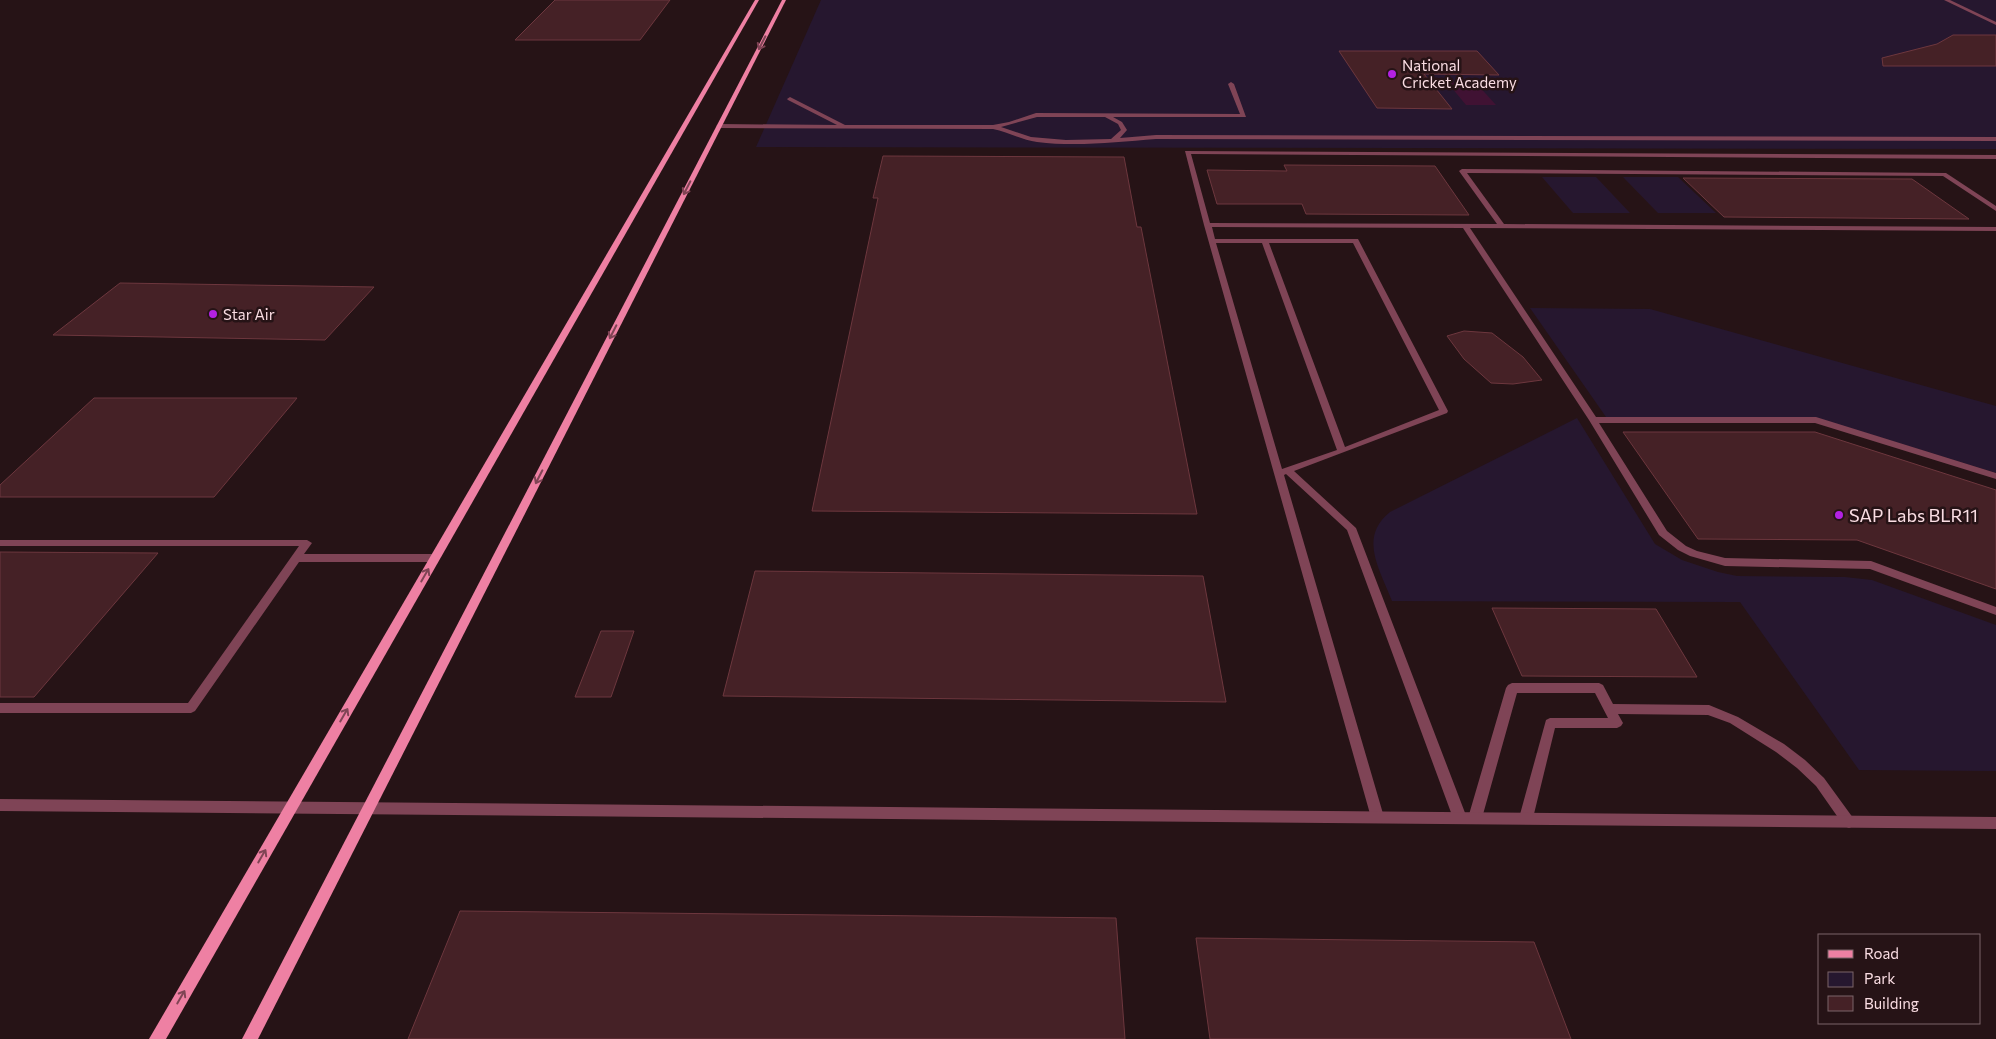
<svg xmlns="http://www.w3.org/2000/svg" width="1996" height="1039" font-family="Commissioner,sans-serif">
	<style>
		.green { fill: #26172f }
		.water { fill: #401233 }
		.building { fill: #452126; stroke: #6d373e }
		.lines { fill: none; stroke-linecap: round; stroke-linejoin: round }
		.service { fill: #7f4456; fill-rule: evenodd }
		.tertiary { fill: #7f4456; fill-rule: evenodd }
		.secondary { fill: #ee80a3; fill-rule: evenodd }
		.oneway { stroke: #804455 }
		.poi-dot { fill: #b321e2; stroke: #261316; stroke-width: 2 }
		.labels { text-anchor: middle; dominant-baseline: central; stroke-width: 5; stroke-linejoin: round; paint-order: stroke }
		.far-poi-label { font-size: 15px; fill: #fadde3; stroke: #261316; text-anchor: start }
		.poi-label { font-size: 18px; fill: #fadde3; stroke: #261316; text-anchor: start }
	</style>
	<rect width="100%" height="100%" fill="#261316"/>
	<g class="green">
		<polygon points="821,0 1996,0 1996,149 756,147"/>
		<polygon points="1542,177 1596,177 1630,213 1573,213"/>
		<polygon points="1623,177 1678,177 1716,213 1658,213"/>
		<polygon points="1530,308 1650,309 1996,406 1996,473 1817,418 1606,417"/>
		<path d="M1577 418 1655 544 1682 560 1718 572 1737 576 1845 577 1872 580 1996 625V771L1859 770 1740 602 1392 601C1380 569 1358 538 1390 512Z"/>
	</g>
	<polygon class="water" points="1447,82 1476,83 1496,105 1466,105"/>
	<g class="building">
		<polygon points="555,0 670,0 640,40 515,40"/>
		<polygon points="1953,35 1996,35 1996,66 1883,66 1882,58 1937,44"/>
		<polygon points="1339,51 1477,51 1499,75 1424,74 1452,109 1377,108"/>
		<polygon points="883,156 1124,157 1137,227 1141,227 1197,514 812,511 878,198 873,198"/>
		<polygon points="1284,165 1435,166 1469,215 1306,214 1302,204 1217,204 1207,170 1287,171"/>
		<polygon points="1683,178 1912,179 1969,219 1724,217"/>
		<polygon points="120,283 374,287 325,340 53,335"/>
		<polygon points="1464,331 1492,333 1523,357 1542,380 1513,384 1491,383 1464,359 1447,336"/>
		<polygon points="94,398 297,398 214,497 0,497 0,485"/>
		<polygon points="1623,432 1815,432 1996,490 1996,589 1857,540 1698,539"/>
		<polygon points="0,552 158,553 34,697 0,697"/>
		<polygon points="755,571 1203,576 1226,702 723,696"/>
		<polygon points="1492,608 1656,609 1697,677 1522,676"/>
		<polygon points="601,631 634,631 611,697 575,697"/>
		<polygon points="460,911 1116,918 1125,1039 408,1039"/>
		<polygon points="1196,938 1534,942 1571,1039 1210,1039"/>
	</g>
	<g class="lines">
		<g class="service">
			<polygon points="1944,0 1950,0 1996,22 1996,25"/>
			<path d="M1231 82 1234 84 1246 117H1113L1122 122 1127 130 1120 138 1156 135 1996 137V141L1156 139C1117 142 1077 147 1037 142 1022 140 1008 132 993 129L719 128 716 126 719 124 837 125 788 100 787 99 790 97 845 125H993L1009 122 1036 113 1240 114 1228 84ZM1037 117H1105L1118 124 1121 130 1111 139 1066 140 1031 137 1001 127Z"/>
			<path d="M1185 151 1996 155V159L1191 154 1210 223 1497 224 1459 171 1462 169 1946 173 1996 206V211L1943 176 1467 173 1504 224 1996 227V231L1470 228 1596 417H1816L1996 473V479L1815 423H1599L1667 531 1686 546 1697 551 1725 558 1871 561 1996 607V615L1870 569 1725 566 1690 556 1678 550 1659 535 1589 420 1463 228 1212 227 1215 239H1358L1448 411 1447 413 1294 471 1356 528 1467 818 1465 822 1460 824 1455 822 1453 818 1347 530 1286 474 1284 475 1384 817 1382 821 1377 823 1372 821 1204 225ZM1216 243H1262L1337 450 1282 469ZM1269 243H1353L1439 410 1345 447Z"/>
			<polygon points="0,540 307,540 312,543 304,554 435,554 440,558 435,562 299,562 195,711 191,713 0,713 0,703 188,703 299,546 0,546"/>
			<polygon points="1512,683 1599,683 1603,685 1613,704 1709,705 1738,717 1784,744 1805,760 1824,778 1856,822 1854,826 1849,828 1844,826 1816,786 1797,768 1776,752 1730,723 1708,715 1618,714 1623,723 1621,726 1617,728 1555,728 1533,818 1531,822 1526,824 1521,822 1519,818 1546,720 1550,718 1608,718 1595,693 1517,693 1482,818 1480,822 1475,824 1470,822 1468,818 1506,688 1508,685"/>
		</g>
		<polygon class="tertiary" points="0,799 1996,817 1996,829 0,811"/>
		<g class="secondary">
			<polygon points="755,0 759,0 166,1039 149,1039"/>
			<polygon points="782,0 786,0 258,1039 242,1039"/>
		</g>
	</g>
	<defs><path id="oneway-shaft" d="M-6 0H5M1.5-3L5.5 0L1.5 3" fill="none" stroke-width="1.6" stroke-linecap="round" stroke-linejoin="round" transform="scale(1.25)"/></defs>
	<g class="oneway">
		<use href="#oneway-shaft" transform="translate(762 43) rotate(117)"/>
		<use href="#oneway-shaft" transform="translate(687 188) rotate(117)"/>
		<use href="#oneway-shaft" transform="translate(613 332) rotate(117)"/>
		<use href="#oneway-shaft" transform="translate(539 477) rotate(117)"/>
		<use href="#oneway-shaft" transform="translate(425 575) rotate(-60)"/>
		<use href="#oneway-shaft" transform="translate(344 715) rotate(-60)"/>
		<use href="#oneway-shaft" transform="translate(262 856) rotate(-60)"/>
		<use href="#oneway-shaft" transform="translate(181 997) rotate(-60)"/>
	</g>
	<g class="poi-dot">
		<circle cx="1392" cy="74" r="5"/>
		<circle cx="213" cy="314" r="5"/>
		<circle cx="1839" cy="515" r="5"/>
	</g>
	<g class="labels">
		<g class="far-poi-label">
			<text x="1402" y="65">National<tspan x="1402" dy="17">Cricket Academy</tspan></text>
			<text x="223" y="314">Star Air</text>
		</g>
		<g class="poi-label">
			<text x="1849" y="515">SAP Labs BLR11</text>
		</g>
	</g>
	<rect x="1818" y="934" width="162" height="90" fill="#261316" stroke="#7b6468"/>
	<rect x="1828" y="950" width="25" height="8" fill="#ee80a3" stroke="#7b6468"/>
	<text x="1864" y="959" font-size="15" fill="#fadde3">Road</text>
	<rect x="1828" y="972" width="25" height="15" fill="#26172f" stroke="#7b6468"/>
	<text x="1864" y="984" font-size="15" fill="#fadde3">Park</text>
	<rect x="1828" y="996" width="25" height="15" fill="#452126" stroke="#7b6468"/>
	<text x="1864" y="1009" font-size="15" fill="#fadde3">Building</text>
</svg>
